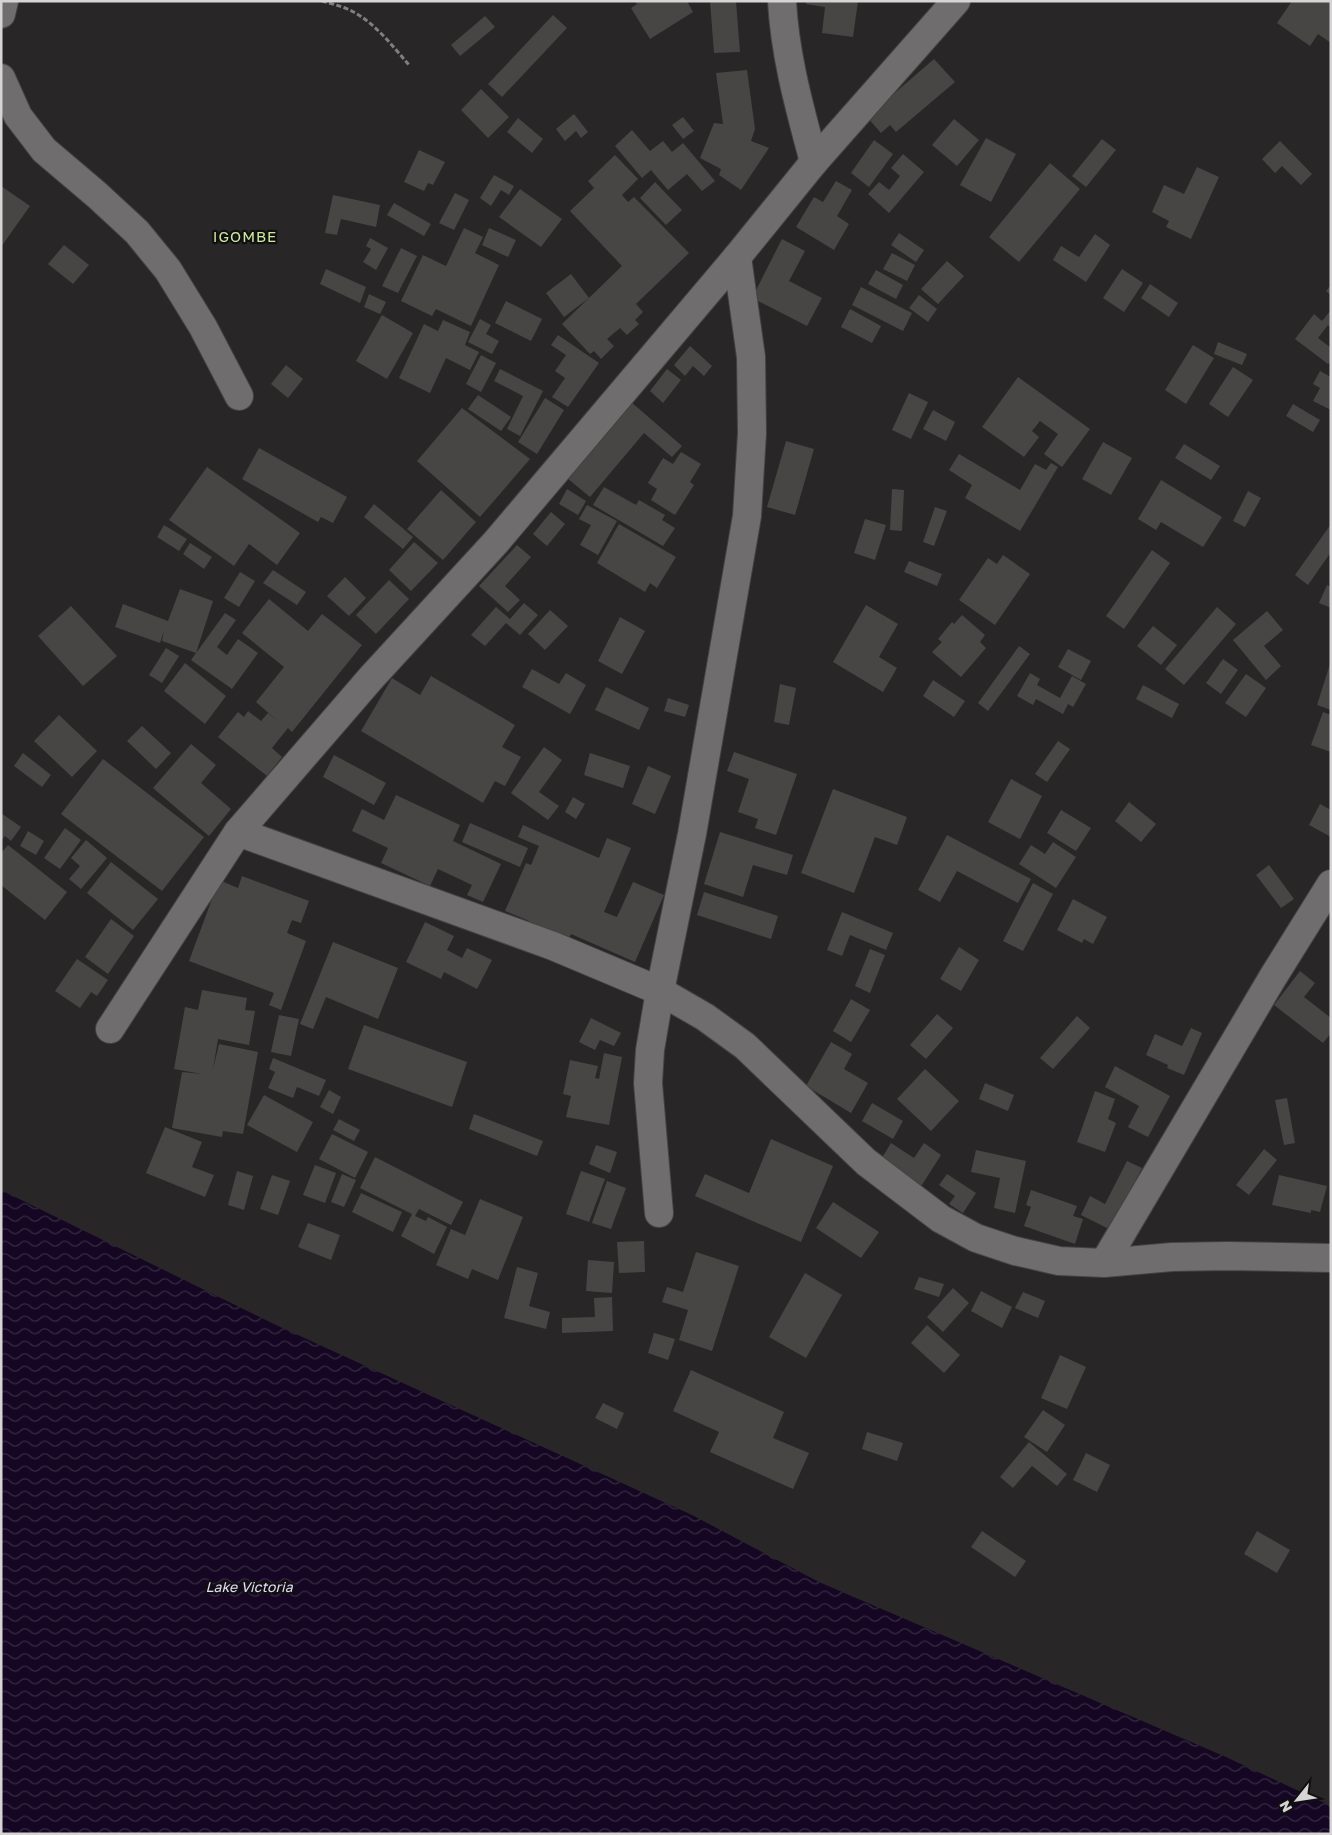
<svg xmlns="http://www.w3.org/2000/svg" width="1332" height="1835" font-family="'Golos Text',sans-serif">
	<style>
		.water { fill: url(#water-waves) }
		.building { fill: #484545 }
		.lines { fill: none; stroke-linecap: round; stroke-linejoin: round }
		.minor-casing { stroke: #454243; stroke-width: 30 }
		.path { stroke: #817e7f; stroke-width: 3; stroke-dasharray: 5 2.5; stroke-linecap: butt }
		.minor { stroke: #706d6e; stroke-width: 28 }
		.labels { text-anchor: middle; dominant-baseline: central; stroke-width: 4.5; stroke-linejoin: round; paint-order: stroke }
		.water-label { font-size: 14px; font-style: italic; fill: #e7d8fc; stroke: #111010 }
		.quarter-label { font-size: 15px; letter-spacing: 1px; fill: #cce9a0; stroke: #111010 }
	</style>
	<defs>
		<pattern id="water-waves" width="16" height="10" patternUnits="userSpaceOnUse" patternTransform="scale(1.25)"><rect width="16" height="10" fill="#150723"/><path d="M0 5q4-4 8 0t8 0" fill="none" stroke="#362a42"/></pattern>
	</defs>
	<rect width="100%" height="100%" fill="#292627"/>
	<polygon class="water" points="1,1190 276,1325 692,1515 819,1582 1226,1757 1331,1806 1331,1834 1,1834"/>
	<g class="building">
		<polygon points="635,1 687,1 693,12 650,39 631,8 637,4"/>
		<polygon points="710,1 736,1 740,52 714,53"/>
		<polygon points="807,1 858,1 853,37 822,33 825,7 806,4"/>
		<polygon points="1292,1 1331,1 1331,43 1318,34 1310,46 1277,23"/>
		<polygon points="553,15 567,28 502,97 488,84"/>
		<polygon points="485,16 495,27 460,56 451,45"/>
		<polygon points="934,59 955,82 896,132 890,125 881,133 867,117"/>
		<polygon points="747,70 755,129 751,141 769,148 741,190 719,175 721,169 700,158 714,123 723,124 716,73"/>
		<polygon points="481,89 509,117 488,138 461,110"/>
		<polygon points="574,114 588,132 581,138 576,131 565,141 556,129"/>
		<polygon points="683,117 694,131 683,139 672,125"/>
		<polygon points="518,118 543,139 532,153 507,132"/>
		<polygon points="954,119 979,140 957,166 932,145"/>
		<polygon points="632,130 650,151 663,141 672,152 683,143 715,181 702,191 687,174 668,190 651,170 642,178 615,146"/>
		<polygon points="986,138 1016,154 991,202 960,185"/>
		<polygon points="1102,139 1116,150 1086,187 1072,176"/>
		<polygon points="874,140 893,154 869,187 851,173"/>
		<polygon points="1280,141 1312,174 1301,185 1282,166 1275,173 1262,159"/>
		<polygon points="419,150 445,162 433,185 428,183 424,191 404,182"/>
		<polygon points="903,154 924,172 889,213 868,194 879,182 889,190 900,176 891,168"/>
		<polygon points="615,155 638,179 622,195 628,202 634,197 689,253 636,304 643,312 635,320 639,324 627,335 620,328 607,339 614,346 601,359 594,351 590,354 562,324 622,266 570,211 594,188 588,181"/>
		<polygon points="1050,163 1080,189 1019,262 989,237"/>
		<polygon points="1197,167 1219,177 1191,239 1166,227 1169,221 1152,212 1164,185 1184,194"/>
		<polygon points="494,175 514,186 509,195 501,190 491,206 480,198"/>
		<polygon points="836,181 852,190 837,216 849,224 834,250 796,227 814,197 823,202"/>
		<polygon points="655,182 682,210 666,225 640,198"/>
		<polygon points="1,186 30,206 1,247"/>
		<polygon points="520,189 562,219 541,247 499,217"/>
		<polygon points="455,193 469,200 454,230 439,223"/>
		<polygon points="333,195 380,205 376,227 341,219 337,235 325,233"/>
		<polygon points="394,203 431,224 424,236 387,215"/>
		<polygon points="464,228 483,237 475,253 499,265 471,326 436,309 432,316 401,301 423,255 446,266"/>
		<polygon points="489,228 516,240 508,257 482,245"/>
		<polygon points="899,233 924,250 916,262 891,245"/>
		<polygon points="1095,234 1110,245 1086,282 1053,260 1061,246 1079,257"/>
		<polygon points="370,238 388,248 376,270 363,262 371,249 366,246"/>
		<polygon points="782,239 805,251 789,281 822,298 807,326 752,298"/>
		<polygon points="64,245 89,265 73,284 48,264"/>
		<polygon points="401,248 417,256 398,293 382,286"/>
		<polygon points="892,253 915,265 907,281 883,269"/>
		<polygon points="947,261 964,276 938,304 921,289"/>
		<polygon points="326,269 366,287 360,303 320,284"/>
		<polygon points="1122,269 1143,283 1124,312 1103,298"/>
		<polygon points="876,270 903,285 896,299 868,284"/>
		<polygon points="571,274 589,298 564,317 546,293"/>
		<polygon points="1150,284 1178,303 1169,317 1141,298"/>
		<polygon points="1331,285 1331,295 1326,291"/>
		<polygon points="861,287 912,313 903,331 852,305"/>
		<polygon points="369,294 386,302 380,314 364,307"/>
		<polygon points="919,295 937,309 928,322 909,308"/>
		<polygon points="506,301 542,319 531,341 495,323"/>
		<polygon points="850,309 881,326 872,343 841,327"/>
		<polygon points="1331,310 1331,328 1328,325 1318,338 1331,348 1331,361 1328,364 1295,339 1314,314 1322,321"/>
		<polygon points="382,315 413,333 387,379 356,361"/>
		<polygon points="480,319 491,325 486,334 499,341 492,354 468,342"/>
		<polygon points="443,320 470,332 465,345 479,352 470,370 446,358 430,393 399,378 424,324 438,331"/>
		<polygon points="558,335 599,363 568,407 552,397 565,378 555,371 566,355 551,345"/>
		<polygon points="1218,342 1247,354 1242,365 1214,354"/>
		<polygon points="1193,345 1214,358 1186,404 1165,390"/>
		<polygon points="690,346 712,366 704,376 693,366 685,376 674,365"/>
		<polygon points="481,355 496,363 481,392 466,384"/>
		<polygon points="286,365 303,379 288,398 271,384"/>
		<polygon points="1233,367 1253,380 1228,417 1209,404"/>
		<polygon points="500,369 543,391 520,436 507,429 523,396 494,381"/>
		<polygon points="667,369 681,380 663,403 650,391"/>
		<polygon points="1320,371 1331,377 1331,410 1313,401 1320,388 1313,384"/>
		<polygon points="1018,377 1090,429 1062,467 1044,454 1058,434 1040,421 1032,431 1039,437 1024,457 982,427"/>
		<polygon points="909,393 928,402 911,439 892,430"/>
		<polygon points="478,395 511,417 501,431 468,409"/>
		<polygon points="545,398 564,410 537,454 518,442"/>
		<polygon points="631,402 682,446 672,457 644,433 590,497 567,478"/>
		<polygon points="1293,404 1320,420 1313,432 1286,416"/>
		<polygon points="462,408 530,459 480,517 417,461"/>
		<polygon points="933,410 955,422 946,441 923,429"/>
		<polygon points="786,441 814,449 795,515 767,507"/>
		<polygon points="1103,442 1132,458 1111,495 1082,479"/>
		<polygon points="1184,444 1220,466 1211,480 1175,458"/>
		<polygon points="259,448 347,497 333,523 321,517 318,522 242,479"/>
		<polygon points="681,452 701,464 690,482 694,485 675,515 651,500 657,489 648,483 663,458 673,464"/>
		<polygon points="959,454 1020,490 1035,464 1046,470 1051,463 1058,467 1020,531 965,498 972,485 949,470"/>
		<polygon points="207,467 300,533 277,565 249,544 234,566 169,520"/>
		<polygon points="1161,480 1222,517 1203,547 1161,522 1156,530 1138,519"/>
		<polygon points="604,487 636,505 639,500 665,515 662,520 675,528 663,546 593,505"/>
		<polygon points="567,489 586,501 578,515 559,504"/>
		<polygon points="892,489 904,490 902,531 890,530"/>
		<polygon points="441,490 476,522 443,560 407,529"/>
		<polygon points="1248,491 1261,498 1245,527 1233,521"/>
		<polygon points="374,504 413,537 403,549 364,517"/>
		<polygon points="587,505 617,521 598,555 580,545 591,525 579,519"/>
		<polygon points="935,507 947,511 934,546 923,542"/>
		<polygon points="551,512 565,524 547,546 533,534"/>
		<polygon points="865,519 886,525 875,560 854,553"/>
		<polygon points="619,524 676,557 657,588 650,583 645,592 597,563"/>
		<polygon points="1331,524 1331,552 1308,585 1295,575"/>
		<polygon points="164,525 187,539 179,551 157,537"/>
		<polygon points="414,542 438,563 411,591 389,570"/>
		<polygon points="190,543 212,557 204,569 183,554"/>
		<polygon points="517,545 531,557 505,586 520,600 508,612 479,586"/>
		<polygon points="1152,550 1170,563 1124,629 1106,616"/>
		<polygon points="1003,555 1030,574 995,625 959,600 988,558 997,564"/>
		<polygon points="909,561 942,574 937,586 904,572"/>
		<polygon points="273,570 306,592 297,605 263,583"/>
		<polygon points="240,572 255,581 239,607 224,598"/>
		<polygon points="345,577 366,598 349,616 327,596"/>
		<polygon points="389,580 409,599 376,634 356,615"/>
		<polygon points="1327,585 1331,587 1331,608 1319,603"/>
		<polygon points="180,589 213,601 196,653 225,613 236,620 217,647 227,655 238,639 258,653 232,689 191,660 196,653 162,641 164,631 160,643 115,627 123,604 168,621"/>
		<polygon points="269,599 308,631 322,614 362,645 292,732 288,728 272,748 282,757 267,776 218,737 238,712 244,717 248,711 261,721 268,713 280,723 256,702 284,667 242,633"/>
		<polygon points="524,603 538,615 520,635 506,623 485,646 471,635 496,607 510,619"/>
		<polygon points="866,605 898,624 879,657 897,668 883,692 833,662"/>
		<polygon points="71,606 117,656 83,686 38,636"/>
		<polygon points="1217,607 1236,624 1184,685 1165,669"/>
		<polygon points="550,610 568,626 545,650 528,634"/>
		<polygon points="1267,611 1283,630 1264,646 1281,666 1266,680 1233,640"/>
		<polygon points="962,615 985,635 980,642 986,648 961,677 932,652 942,642 938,639 952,622 954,624"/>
		<polygon points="620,617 645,631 622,674 598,661"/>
		<polygon points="1153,626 1177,645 1161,665 1137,646"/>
		<polygon points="1019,646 1030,654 988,711 978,703"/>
		<polygon points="166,648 179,656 162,683 149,675"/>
		<polygon points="1068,649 1091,661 1081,680 1058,667"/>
		<polygon points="1223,659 1238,670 1221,694 1206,683"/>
		<polygon points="185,663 226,696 205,724 164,691"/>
		<polygon points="1330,664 1331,664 1331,710 1317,705"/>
		<polygon points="532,669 559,684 566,673 586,685 570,714 522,687"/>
		<polygon points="1030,673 1040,679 1037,685 1060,698 1072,676 1086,684 1073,707 1068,704 1063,714 1036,699 1033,705 1017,696"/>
		<polygon points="1246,674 1266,688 1246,717 1225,703"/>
		<polygon points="431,676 515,725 502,747 521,757 505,786 495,781 483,803 361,731 392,678 420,695"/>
		<polygon points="933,680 965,701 954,717 923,696"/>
		<polygon points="780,684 796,688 789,725 774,722"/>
		<polygon points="1143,685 1179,704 1172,718 1136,699"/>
		<polygon points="606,687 649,708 639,730 595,710"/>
		<polygon points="668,698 689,705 685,717 664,711"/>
		<polygon points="1323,712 1331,715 1331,752 1311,745"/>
		<polygon points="59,715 97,751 72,777 34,741"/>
		<polygon points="142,726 171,753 156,769 127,741"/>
		<polygon points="1058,741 1070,749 1047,782 1035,774"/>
		<polygon points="191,744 216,765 201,783 231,809 209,836 153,788"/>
		<polygon points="544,747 562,760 539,792 559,806 548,820 511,793"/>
		<polygon points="734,752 797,774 776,835 755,828 758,819 738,812 749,779 727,771"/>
		<polygon points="23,753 51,775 42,787 14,766"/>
		<polygon points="590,753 630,766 623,788 584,775"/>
		<polygon points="334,755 386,783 374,805 323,777"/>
		<polygon points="103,759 204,837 162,891 61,814"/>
		<polygon points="648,766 671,776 655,814 632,804"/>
		<polygon points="1011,779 1042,796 1020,839 988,822"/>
		<polygon points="833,789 907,817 897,845 875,837 854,893 801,873"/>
		<polygon points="396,795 460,825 453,841 501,864 483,902 467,895 472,885 438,869 430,886 381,863 388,848 352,831 362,809 384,820"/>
		<polygon points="573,797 585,804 576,819 565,812"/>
		<polygon points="1129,802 1156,824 1141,842 1115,821"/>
		<polygon points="1320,804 1331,810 1331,837 1309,825"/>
		<polygon points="1061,810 1091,828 1076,851 1047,833"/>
		<polygon points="1,813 21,827 11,841 5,836 1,841"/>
		<polygon points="470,823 528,848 520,867 462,842"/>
		<polygon points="523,825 599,858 607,838 631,848 604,912 617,917 633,882 664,895 635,962 571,934 566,945 526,927 529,921 505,911 526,863 531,865 539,846 518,837"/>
		<polygon points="65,828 81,840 60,869 44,858"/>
		<polygon points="28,831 44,841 36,855 20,846"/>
		<polygon points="720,832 793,855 787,875 753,865 743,897 704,884"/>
		<polygon points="947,835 1031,879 1018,903 957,871 940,902 918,890"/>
		<polygon points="86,840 107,858 81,889 69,879 80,866 71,858"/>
		<polygon points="1053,842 1076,857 1056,888 1019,864 1031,845 1045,854"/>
		<polygon points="8,845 67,892 45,920 1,885 1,853"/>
		<polygon points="111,862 158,899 133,930 87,893"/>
		<polygon points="1269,865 1294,899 1281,908 1256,875"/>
		<polygon points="242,876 309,901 301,923 292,920 287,933 306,941 281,1010 269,1005 274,993 189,961 219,880 238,888"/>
		<polygon points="1033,883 1053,894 1023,951 1003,941"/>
		<polygon points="704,892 778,916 771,939 697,915"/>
		<polygon points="1073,899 1107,917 1093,944 1084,939 1082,943 1057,930"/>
		<polygon points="842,912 893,933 886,950 850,935 842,956 827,950"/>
		<polygon points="111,919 134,936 108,974 85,957"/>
		<polygon points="425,922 454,936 447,950 462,958 467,948 492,960 477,989 444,972 441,979 406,962"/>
		<polygon points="333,942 398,968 378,1019 326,997 313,1029 300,1024"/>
		<polygon points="959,947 979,960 961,991 940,979"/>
		<polygon points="870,949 885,955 870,993 855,986"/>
		<polygon points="77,959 108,980 97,996 91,992 80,1008 55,991"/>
		<polygon points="1300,971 1315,983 1304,997 1331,1018 1331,1033 1323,1043 1274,1005"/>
		<polygon points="202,990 247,998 245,1010 255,1011 249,1045 218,1039 213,1069 219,1044 258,1052 243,1134 223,1131 222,1137 172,1128 182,1072 202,1074 174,1069 185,1007 198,1010"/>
		<polygon points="851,999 870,1010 851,1042 833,1031"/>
		<polygon points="937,1014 953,1028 926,1059 910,1045"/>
		<polygon points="279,1015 299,1019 291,1056 271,1052"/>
		<polygon points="1077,1016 1090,1028 1053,1069 1040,1058"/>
		<polygon points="591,1018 621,1033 614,1046 600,1040 595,1050 579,1042"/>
		<polygon points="364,1025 467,1062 452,1107 348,1069"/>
		<polygon points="1191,1028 1202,1033 1184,1075 1167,1068 1168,1065 1146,1055 1155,1034 1182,1046"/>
		<polygon points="831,1042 852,1054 844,1069 868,1083 851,1113 806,1086"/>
		<polygon points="604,1053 622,1057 609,1125 566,1117 571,1096 563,1094 570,1060 598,1066 595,1078 599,1079"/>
		<polygon points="273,1058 326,1080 319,1096 297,1087 293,1098 268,1088 275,1072 269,1069"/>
		<polygon points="1115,1066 1170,1096 1148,1137 1128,1127 1139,1106 1105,1087"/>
		<polygon points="925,1069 959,1101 931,1131 897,1099"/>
		<polygon points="985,1083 1014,1095 1008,1111 979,1099"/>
		<polygon points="329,1090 341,1097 333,1114 320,1107"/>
		<polygon points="1095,1091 1115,1099 1108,1119 1116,1123 1105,1152 1077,1142"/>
		<polygon points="264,1095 313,1122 297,1152 247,1125"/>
		<polygon points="1287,1098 1295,1143 1284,1145 1275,1100"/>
		<polygon points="872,1103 903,1121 893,1139 862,1121"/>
		<polygon points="474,1114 543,1141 537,1156 469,1129"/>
		<polygon points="339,1119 360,1130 354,1141 333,1130"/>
		<polygon points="165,1127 202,1142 192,1167 214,1175 205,1197 146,1173"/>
		<polygon points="332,1134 368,1152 355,1178 319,1159"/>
		<polygon points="771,1139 833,1166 801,1242 695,1196 705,1174 749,1193"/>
		<polygon points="891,1143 914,1158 924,1143 941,1155 920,1188 880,1161"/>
		<polygon points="596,1145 617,1152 610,1173 589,1164"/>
		<polygon points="1264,1149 1277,1160 1249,1195 1236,1185"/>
		<polygon points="976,1150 1026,1161 1015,1213 994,1208 1000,1178 971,1172"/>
		<polygon points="375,1157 463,1202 451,1225 419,1209 415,1216 426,1221 428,1217 447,1227 434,1254 401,1236 412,1214 360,1188"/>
		<polygon points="1127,1161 1142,1168 1111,1230 1081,1215 1090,1196 1105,1204"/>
		<polygon points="315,1165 336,1173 325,1203 303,1195"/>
		<polygon points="237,1171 253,1176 244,1210 228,1205"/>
		<polygon points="581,1171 605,1179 589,1222 566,1214"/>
		<polygon points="342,1174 356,1180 344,1207 331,1202"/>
		<polygon points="947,1174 976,1193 963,1213 949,1204 955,1196 939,1185"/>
		<polygon points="272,1175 290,1181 278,1215 260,1209"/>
		<polygon points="1279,1175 1327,1186 1320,1212 1311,1210 1311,1213 1272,1205"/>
		<polygon points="607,1181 626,1188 611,1229 592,1223"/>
		<polygon points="1031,1190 1077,1206 1073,1216 1083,1219 1075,1244 1024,1226 1031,1207 1026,1205"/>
		<polygon points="361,1193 402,1212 393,1232 352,1212"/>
		<polygon points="480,1199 523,1217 498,1280 472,1269 468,1279 436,1265 451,1229 465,1235"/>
		<polygon points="833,1202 879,1232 861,1258 816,1228"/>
		<polygon points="308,1223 340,1235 331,1260 298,1247"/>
		<polygon points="644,1241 645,1272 619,1273 617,1242"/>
		<polygon points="696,1252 739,1266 712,1351 679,1340 688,1310 662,1302 667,1287 683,1292"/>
		<polygon points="588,1260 614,1262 612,1293 586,1291"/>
		<polygon points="517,1267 538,1273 529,1306 550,1312 546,1329 504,1318"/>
		<polygon points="805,1273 842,1295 806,1358 769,1337"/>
		<polygon points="919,1277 944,1284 939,1297 914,1289"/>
		<polygon points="953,1288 969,1303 943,1332 927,1317"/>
		<polygon points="981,1291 1012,1307 1002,1328 971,1311"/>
		<polygon points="1023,1292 1045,1301 1038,1318 1015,1308"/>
		<polygon points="612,1297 613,1331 562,1333 562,1318 595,1317 594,1298"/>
		<polygon points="927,1325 960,1355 944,1373 911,1343"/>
		<polygon points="654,1333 675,1339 668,1360 648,1353"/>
		<polygon points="1060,1355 1086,1367 1067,1409 1041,1398"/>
		<polygon points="691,1370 784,1412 773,1438 809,1453 793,1489 710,1452 719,1432 673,1411"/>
		<polygon points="603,1403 624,1413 617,1429 595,1418"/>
		<polygon points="1043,1410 1065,1425 1047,1452 1024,1437"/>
		<polygon points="867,1432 903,1443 897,1461 862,1449"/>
		<polygon points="1029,1442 1067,1474 1057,1486 1032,1466 1013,1488 1000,1477"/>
		<polygon points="1086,1453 1110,1465 1097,1492 1073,1480"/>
		<polygon points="982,1531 1026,1561 1015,1577 971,1547"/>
		<polygon points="1257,1531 1290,1550 1277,1573 1244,1554"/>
	</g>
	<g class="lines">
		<g class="minor-casing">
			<g id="minor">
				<path d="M782 1C785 57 800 109 814 162"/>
				<polyline points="1,14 4,1"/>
				<polyline points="1,78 18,116 44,150 97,195 137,232 168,270 203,327 239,396"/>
				<polyline points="238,832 553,946 660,991 705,1017 745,1046 866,1162 941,1219 976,1238 1015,1251 1059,1261 1104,1263 1172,1257 1227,1256 1331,1258"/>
				<polyline points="110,1029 238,832 371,678 496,542 737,257 814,162 956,1"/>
				<polyline points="659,1213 648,1083 650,1050 660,991 692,834 747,516 752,433 751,357 737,257"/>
				<polyline points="1104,1263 1273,977 1331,884"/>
			</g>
		</g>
		<path class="path" d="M322 1C329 3 337 5 345 8 371 18 391 44 409 65"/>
		<use href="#minor" class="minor"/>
	</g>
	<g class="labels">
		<g class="water-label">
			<text x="249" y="1586">Lake Victoria</text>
		</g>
		<g class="quarter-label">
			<text x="245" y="236">IGOMBE</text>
		</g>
	</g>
	<rect width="1332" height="1835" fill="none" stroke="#d6d4d5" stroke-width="5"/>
	<g transform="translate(1297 1800) rotate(240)" stroke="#111010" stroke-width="4" paint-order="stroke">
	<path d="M0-4L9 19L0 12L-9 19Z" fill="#d6d4d5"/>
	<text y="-8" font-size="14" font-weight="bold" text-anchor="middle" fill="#d6d4d5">N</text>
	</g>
</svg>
